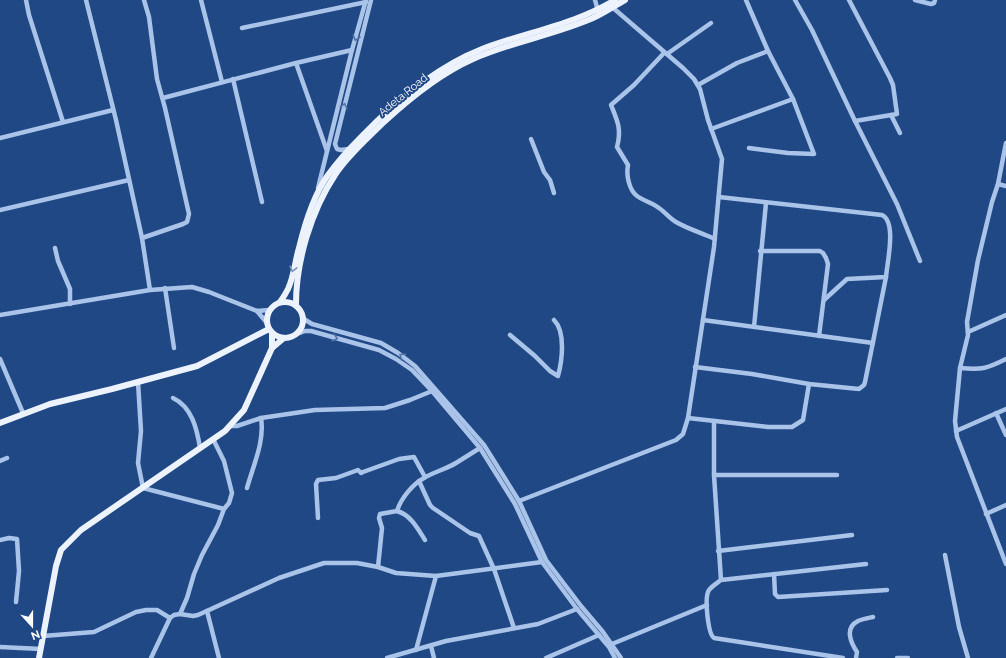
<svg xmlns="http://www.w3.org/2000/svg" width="1006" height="658" font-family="Raleway,sans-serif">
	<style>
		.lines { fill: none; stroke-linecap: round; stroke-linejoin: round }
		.minor { stroke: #a9c3e9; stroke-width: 4.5 }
		.major { stroke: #ecf2fe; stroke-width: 6 }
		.oneway { stroke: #5073a8 }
		.oneway2 { stroke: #7c94bb }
		.labels { text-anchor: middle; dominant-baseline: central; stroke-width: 4; stroke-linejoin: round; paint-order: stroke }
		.street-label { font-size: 11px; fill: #fff; stroke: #204885 }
	</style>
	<rect width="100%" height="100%" fill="#204885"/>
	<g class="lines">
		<g class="minor">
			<polyline points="26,0 29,15 63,122"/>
			<polyline points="86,0 116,120 142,238 150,290"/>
			<polyline points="201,0 222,82"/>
			<polyline points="595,0 598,11"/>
			<polyline points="746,0 768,51 793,99 814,154 788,153 749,148"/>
			<polyline points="795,0 812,30 855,121 897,204 920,261"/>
			<polyline points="849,0 890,78 893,85 897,114 855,121"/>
			<polyline points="915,0 931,4 934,3 935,0"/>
			<polyline points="242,28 366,2"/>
			<path d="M664 53 634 85 611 105C617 120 622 129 617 147L628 165C626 175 629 190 637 196 644 201 653 203 659 208 665 212 669 218 676 222 688 229 702 233 715 239"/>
			<polyline points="667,54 711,23"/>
			<polyline points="296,63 327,151"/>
			<polyline points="233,79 262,202"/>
			<polyline points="698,85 737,63 768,51"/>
			<polyline points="163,98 296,63 352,50"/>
			<polyline points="891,115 900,133"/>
			<polyline points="711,129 793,99"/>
			<polyline points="0,138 113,110"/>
			<polyline points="531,139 544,172 550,180 554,193"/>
			<polyline points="1006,143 998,184 992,202 978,260 967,322 968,335 960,368 955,421 957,437 1006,564"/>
			<polyline points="348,149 341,150 337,149 335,144 371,0"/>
			<polyline points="998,184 1006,186"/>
			<polyline points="318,188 352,50 366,0"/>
			<path d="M719 197 882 215C897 222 887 263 886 277L847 279 824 300"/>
			<polyline points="0,210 129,180"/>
			<polyline points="142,238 183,224 187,222 189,214 165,108 157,79 149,17 144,0"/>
			<polyline points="55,248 58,261 70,289 70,304"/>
			<polyline points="760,251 820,251 823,253 826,258 828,264 819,336"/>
			<polyline points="165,288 174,348"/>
			<polyline points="257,311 267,323"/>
			<polyline points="0,315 150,290 192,287 209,292 257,311 269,310"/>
			<polyline points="304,319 312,324 381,343 398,353 415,366 484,445 519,501 546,560 581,606 603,632 621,658"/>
			<polyline points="703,320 873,343"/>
			<polyline points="754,327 766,203"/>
			<polyline points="968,332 1006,315"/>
			<polyline points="297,334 305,331 311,331 379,350 396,359 412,370 432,391 480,448 515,504 542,562 577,609 609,647 615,658"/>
			<path d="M510 335 535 356 550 371 558 376C562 361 566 332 554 320"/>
			<polyline points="0,359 23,413"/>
			<polyline points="695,367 752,374 809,384 859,389 864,385 865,382 886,277"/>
			<path d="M960 368C982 370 986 369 1006 359"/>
			<polyline points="138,382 141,431 138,463 143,488 224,509"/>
			<path d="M173 398C192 407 197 429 200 448"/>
			<polyline points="996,413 1006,435"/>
			<polyline points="688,418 768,427 792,427 803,420 809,384"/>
			<polyline points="714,421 714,475 721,580"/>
			<polyline points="229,426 237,426 261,418 315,410 385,408 410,400 432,391"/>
			<polyline points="956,431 1006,409"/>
			<polyline points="0,461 7,458"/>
			<polyline points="714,475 837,475"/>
			<polyline points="419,481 430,505 433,508 470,533 479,536 494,569 514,628"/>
			<path d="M247 488C253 466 265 441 261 418"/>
			<polyline points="519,501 676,440 683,434 688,418 714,247 722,159 708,120 700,89 694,79 683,68 612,7"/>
			<path d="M397 511C411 515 418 529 425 540"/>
			<polyline points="986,514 1006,505"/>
			<polyline points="318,518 316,484 318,480 336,478 358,470 361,473 363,472 399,459 414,457 425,477"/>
			<polyline points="0,540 9,538 17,539 19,571 16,602"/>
			<polyline points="718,551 852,535"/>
			<polyline points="945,555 959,627 968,658"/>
			<path d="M378 567 382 528 379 518 380 514 397 511C401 498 413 484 424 478 434 472 446 469 456 463 464 458 472 453 480 448"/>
			<polyline points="774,574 775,594 778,597 887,590"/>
			<polyline points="207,611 219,658"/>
			<polyline points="180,614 193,616 198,615 279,578 324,563 357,563 378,567 396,573 436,576 542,562"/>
			<polyline points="43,636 94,632 136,612 146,610 157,610 170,618 174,615 180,614 187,598 194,574 202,555 218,525 224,509 229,503 232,493 224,461 213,439"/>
			<polyline points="612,644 707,605"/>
			<polyline points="431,646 434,658"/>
			<polyline points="0,647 41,649"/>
			<polyline points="416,650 436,576"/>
			<polyline points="151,658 170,618"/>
			<polyline points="387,658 446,641 538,624 577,609"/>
			<polyline points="546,658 599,635"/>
			<path d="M843 658 714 638C708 634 704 597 709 590 712 586 717 583 721 580L866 564"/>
			<path d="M856 658 857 652C851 643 844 628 858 621 862 619 868 618 873 617"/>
			<polyline points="897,658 908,658"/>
		</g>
		<g class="major">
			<circle cx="285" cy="320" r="18"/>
			<path d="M280 302C283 298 286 293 288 289 294 276 295 261 299 248 305 223 313 196 328 175 338 161 350 148 362 136 396 101 436 67 482 49 526 32 574 25 615 0"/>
			<path d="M296 304C296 262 311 211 335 175 348 155 367 139 384 122 410 98 439 74 473 59 511 42 554 35 593 18 604 13 614 6 625 0"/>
			<polyline points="272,348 284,338"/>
			<polyline points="0,423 50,404 112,389 197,366 269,329"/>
			<polyline points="39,658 56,566 61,550 81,530 225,431 244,410 272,348 272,333"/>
		</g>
	</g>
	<defs><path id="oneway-chevron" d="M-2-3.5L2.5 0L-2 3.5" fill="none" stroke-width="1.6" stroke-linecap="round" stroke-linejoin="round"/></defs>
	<g class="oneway">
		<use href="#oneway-chevron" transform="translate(356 38) rotate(106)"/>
		<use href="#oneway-chevron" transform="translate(344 106) rotate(-76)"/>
		<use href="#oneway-chevron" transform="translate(335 338) rotate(15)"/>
		<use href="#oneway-chevron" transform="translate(402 356) rotate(-145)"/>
	</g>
	<use class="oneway2" href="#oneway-chevron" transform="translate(293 269) rotate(104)"/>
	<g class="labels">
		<g class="street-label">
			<text transform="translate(403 95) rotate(-39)">Adeta Road</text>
		</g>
	</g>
	<g transform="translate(32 626) rotate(159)" stroke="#204885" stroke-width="3" paint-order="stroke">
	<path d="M0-3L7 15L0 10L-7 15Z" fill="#ffffff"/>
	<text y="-6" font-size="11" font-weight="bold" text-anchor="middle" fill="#ffffff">N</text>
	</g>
</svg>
